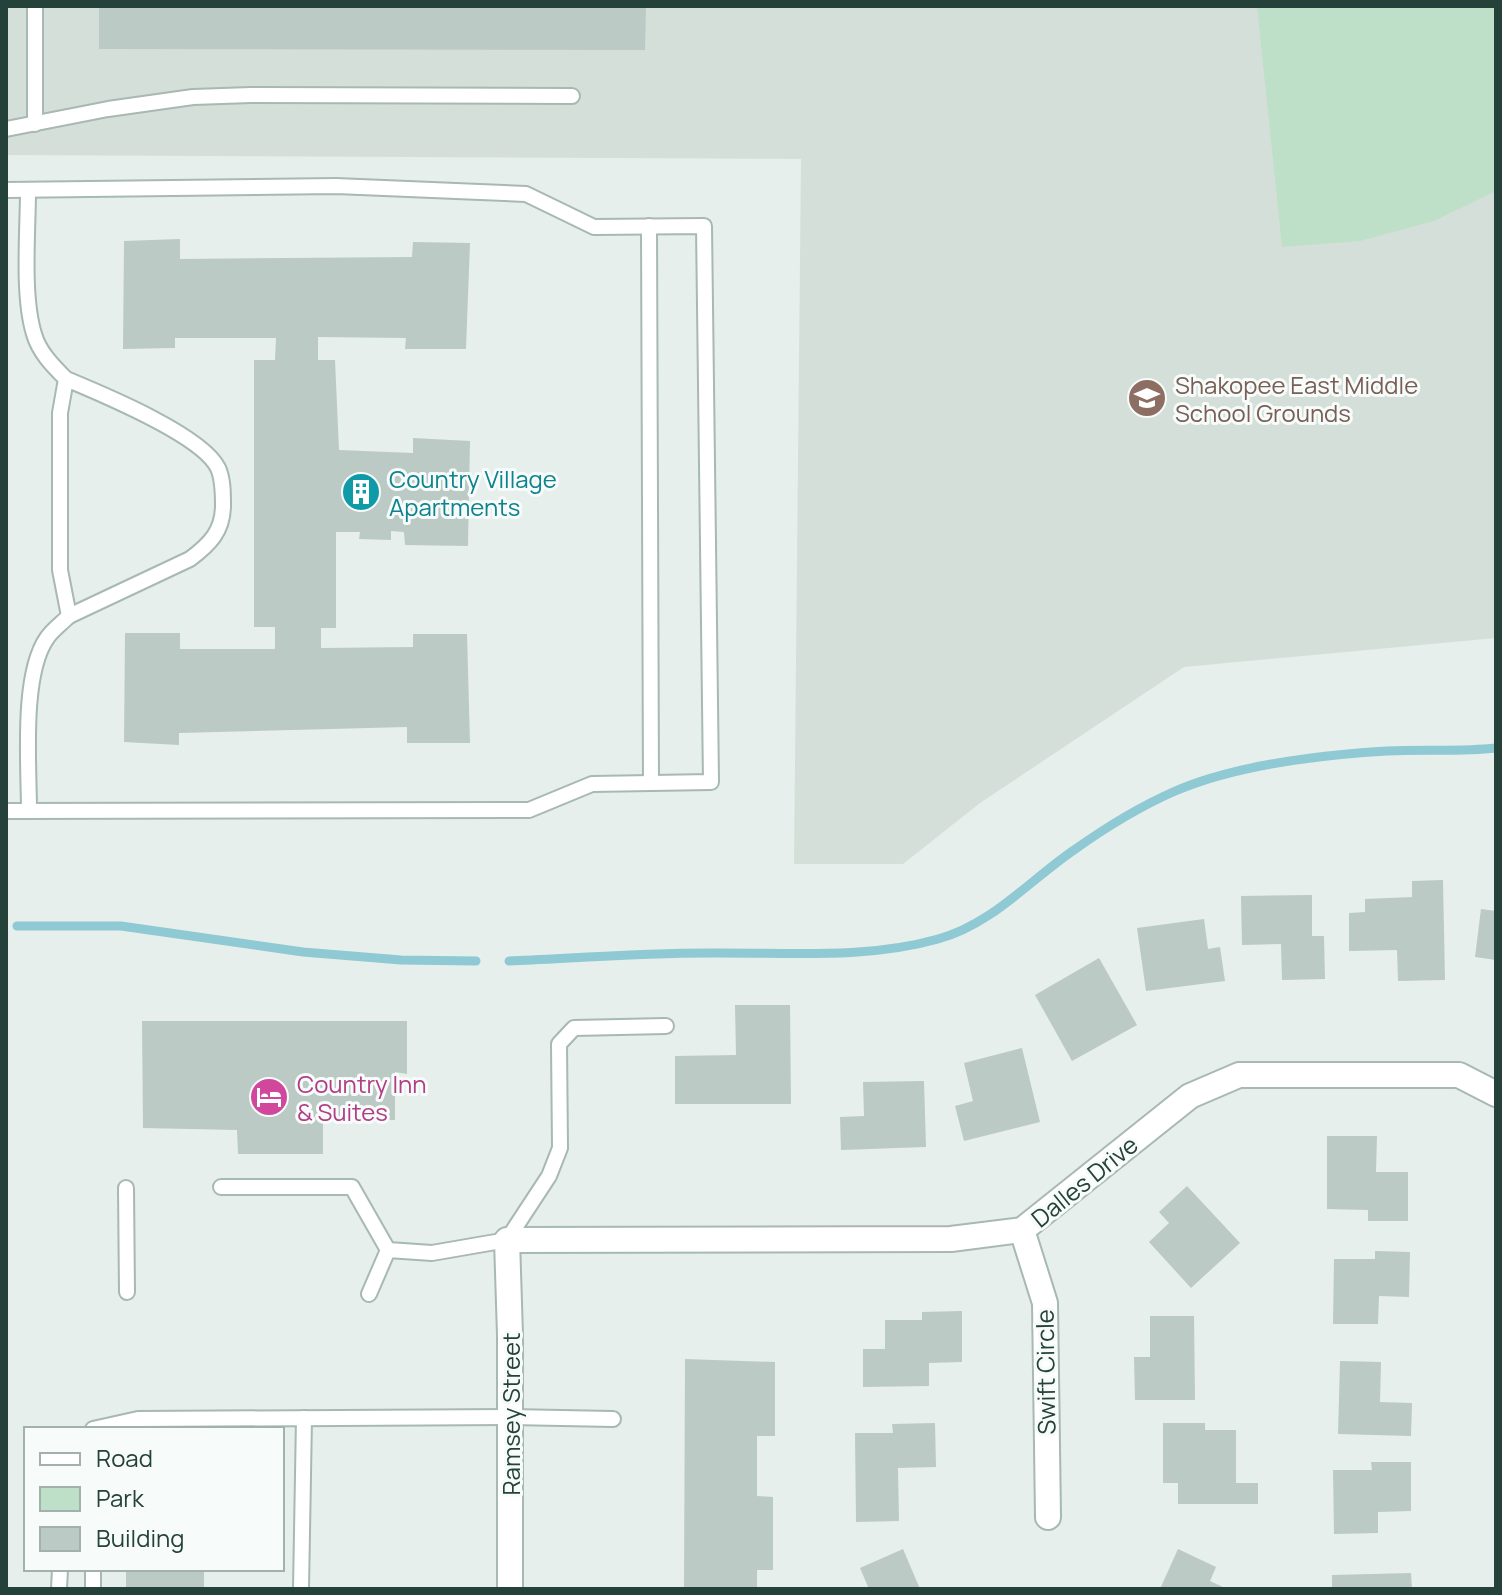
<svg xmlns="http://www.w3.org/2000/svg" width="1502" height="1595" font-family="Manrope,sans-serif">
	<style>
		.built { fill: #d4dfda }
		.green { fill: #bfe0c8 }
		.lines { fill: none; stroke-linecap: round; stroke-linejoin: round }
		.stream { stroke: #8ec9d4; stroke-width: 9 }
		.building { fill: #bbcac4 }
		.lane-casing { stroke: #a8b8b2; stroke-width: 18 }
		.street-casing { stroke: #a8b8b2; stroke-width: 28 }
		.lane { stroke: #fff; stroke-width: 14 }
		.street { stroke: #fff; stroke-width: 24 }
		.labels { text-anchor: middle; dominant-baseline: central; stroke-width: 6; stroke-linejoin: round; paint-order: stroke }
		.education-label { font-size: 24px; fill: #785e54; stroke: #f7fbf9; text-anchor: start }
		.culture-label { font-size: 24px; fill: #0d838f; stroke: #f7fbf9; text-anchor: start }
		.hotel-label { font-size: 24px; fill: #b23c85; stroke: #f7fbf9; text-anchor: start }
		.street-label { font-size: 24px; fill: #24423a; stroke: #f7fbf9 }
	</style>
	<rect width="100%" height="100%" fill="#e6efeb"/>
	<polygon class="built" points="6,6 1496,6 1496,638 1184,667 980,803 903,864 794,864 801,159 6,155"/>
	<polygon class="green" points="1257,6 1496,6 1496,191 1434,221 1360,241 1282,247"/>
	<g class="lines">
		<g class="stream">
			<polyline points="17,926 121,926 303,952 401,960 476,961"/>
			<path d="M509 961C575 958 642 953 709 953 785 952 864 960 938 939 991 925 1030 880 1074 850 1105 828 1139 807 1173 792 1234 765 1321 755 1387 751 1424 749 1460 752 1496 748"/>
		</g>
	</g>
	<g class="building">
		<polygon points="99,6 646,6 645,50 99,49"/>
		<polygon points="180,239 180,259 412,257 413,242 470,243 466,349 405,349 406,338 318,337 318,360 335,360 339,450 413,453 413,438 470,441 468,546 405,545 404,532 391,531 391,540 359,539 360,532 336,532 336,628 321,628 321,648 413,647 413,634 467,634 470,743 407,743 407,727 179,733 179,745 124,742 125,633 180,633 180,649 275,649 275,627 254,627 254,360 275,360 276,338 175,338 175,348 123,349 124,241"/>
		<polygon points="1443,880 1445,980 1398,981 1397,950 1349,951 1349,913 1365,912 1365,899 1412,897 1412,881"/>
		<polygon points="1312,895 1312,936 1324,936 1325,979 1282,980 1281,944 1242,945 1241,896"/>
		<polygon points="1481,909 1496,911 1496,960 1475,957"/>
		<polygon points="1204,919 1208,949 1220,947 1225,981 1146,991 1137,928"/>
		<polygon points="1099,958 1137,1025 1072,1061 1035,995"/>
		<polygon points="735,1005 790,1005 791,1104 675,1104 675,1056 736,1055"/>
		<polygon points="142,1021 407,1021 407,1074 395,1072 395,1120 323,1120 323,1154 238,1154 237,1130 143,1128"/>
		<polygon points="1022,1048 1040,1122 964,1141 955,1106 973,1101 964,1063"/>
		<polygon points="924,1081 926,1147 841,1150 840,1117 864,1116 863,1082"/>
		<polygon points="1327,1136 1377,1136 1376,1172 1408,1172 1408,1221 1368,1221 1368,1210 1327,1209"/>
		<polygon points="1187,1186 1240,1243 1191,1288 1149,1242 1169,1223 1159,1212"/>
		<polygon points="1375,1251 1410,1252 1409,1297 1379,1296 1378,1324 1333,1324 1334,1259 1375,1259"/>
		<polygon points="962,1311 962,1362 929,1363 929,1386 863,1387 863,1349 885,1349 885,1320 922,1320 922,1312"/>
		<polygon points="1150,1316 1194,1316 1195,1400 1135,1400 1134,1357 1150,1357"/>
		<polygon points="685,1359 775,1362 775,1436 757,1436 757,1496 773,1497 773,1570 757,1570 757,1589 684,1589"/>
		<polygon points="1340,1361 1381,1362 1380,1402 1412,1403 1411,1436 1338,1434"/>
		<polygon points="935,1423 936,1467 898,1468 899,1521 856,1522 855,1433 893,1433 892,1424"/>
		<polygon points="1163,1423 1205,1423 1205,1430 1236,1430 1236,1483 1258,1483 1258,1504 1178,1504 1178,1483 1163,1483"/>
		<polygon points="1371,1462 1411,1462 1411,1511 1378,1512 1378,1533 1334,1534 1333,1470 1372,1470"/>
		<polygon points="903,1549 920,1589 869,1589 860,1568"/>
		<polygon points="1178,1549 1216,1567 1210,1581 1227,1589 1160,1589"/>
		<rect x="126" y="1569" width="78" height="20"/>
		<polygon points="1411,1573 1412,1589 1332,1589 1332,1575"/>
	</g>
	<g class="lines">
		<g class="lane-casing">
			<g id="lane">
				<polyline points="35,6 35,124"/>
				<polyline points="6,129 108,109 193,97 251,95 572,96"/>
				<polyline points="6,190 336,186 526,194 594,227 704,226 711,782 592,784 529,810 6,811"/>
				<path d="M28 190C28 231 22 295 34 334 39 352 53 366 66 379L60 413V570L69 616C62 623 52 630 47 638 21 675 29 766 29 811"/>
				<polyline points="649,226 651,783"/>
				<path d="M66 379C102 394 202 435 218 468 223 479 223 493 223 505 223 531 210 544 190 559L69 616"/>
				<polyline points="221,1187 352,1187 388,1250"/>
				<polyline points="126,1188 127,1292"/>
				<polyline points="369,1294 388,1250 432,1253 507,1240 549,1176 560,1148 559,1044 574,1028 666,1026"/>
				<polyline points="93,1429 138,1419 510,1417 613,1419"/>
				<polyline points="93,1569 93,1589"/>
				<polyline points="59,1589 60,1569"/>
				<polyline points="301,1589 304,1418"/>
			</g>
		</g>
		<g class="street-casing">
			<g id="street">
				<polyline points="1022,1230 1045,1303 1048,1517"/>
				<polyline points="510,1589 510,1335 507,1240 951,1239 1022,1230 1190,1096 1239,1075 1459,1075 1496,1094"/>
			</g>
		</g>
		<use href="#lane" class="lane"/>
		<use href="#street" class="street"/>
	</g>
	<defs>
		<g id="school-disc" transform="scale(2)"><circle r="9.5" fill="#8d6e63" stroke="#f7fbf9"/><path d="M0-5L7-2L0 1L-7-2ZM-4 1L0 2.5L4 1V4Q0 6-4 4Z" fill="#fff"/></g>
		<g id="building-disc" transform="scale(2)"><circle r="9.5" fill="#0f9aa8" stroke="#f7fbf9"/><path d="M-4-6H4V6H1V3H-1V6H-4ZM-2.5-4.3h1.7v1.8h-1.7ZM.8-4.3h1.7v1.8H.8ZM-2.5-1h1.7V.8h-1.7ZM.8-1h1.7V.8H.8Z" fill="#fff"/></g>
		<g id="hotel-disc" transform="scale(2)"><circle r="9.5" fill="#d1479c" stroke="#f7fbf9"/><path d="M-6-4.5h1.5V1H6V5H4.5V3h-9V5H-6ZM-4 0a1.8 1.8 0 1 1 3.6 0ZM.5 0V-2.5h3Q6-2.5 6 0Z" fill="#fff"/></g>
	</defs>
	<g fill-rule="evenodd">
		<use href="#school-disc" x="1147" y="398"/>
		<use href="#building-disc" x="361" y="492"/>
		<use href="#hotel-disc" x="269" y="1097"/>
	</g>
	<g class="labels">
		<g class="education-label">
			<text x="1175" y="384">Shakopee East Middle<tspan x="1175" dy="28">School Grounds</tspan></text>
		</g>
		<g class="culture-label">
			<text x="389" y="478">Country Village<tspan x="389" dy="28">Apartments</tspan></text>
		</g>
		<g class="hotel-label">
			<text x="297" y="1083">Country Inn<tspan x="297" dy="28">&amp; Suites</tspan></text>
		</g>
		<g class="street-label">
			<text transform="translate(1084 1181) rotate(-39)">Dalles Drive</text>
			<text transform="translate(1045 1372) rotate(-91)">Swift Circle</text>
			<text transform="translate(510 1414) rotate(-90)">Ramsey Street</text>
		</g>
	</g>
	<rect width="1502" height="1595" fill="none" stroke="#24423a" stroke-width="16"/>
	<rect x="24" y="1427" width="260" height="144" fill="#f7fbf9" stroke="#a3b1ad" stroke-width="2"/>
	<rect x="40" y="1453" width="40" height="12" fill="#ffffff" stroke="#a3b1ad" stroke-width="2"/>
	<text x="96" y="1467" font-size="24" fill="#24423a">Road</text>
	<rect x="40" y="1487" width="40" height="24" fill="#bfe0c8" stroke="#a3b1ad" stroke-width="2"/>
	<text x="96" y="1507" font-size="24" fill="#24423a">Park</text>
	<rect x="40" y="1527" width="40" height="24" fill="#bbcac4" stroke="#a3b1ad" stroke-width="2"/>
	<text x="96" y="1547" font-size="24" fill="#24423a">Building</text>
</svg>
